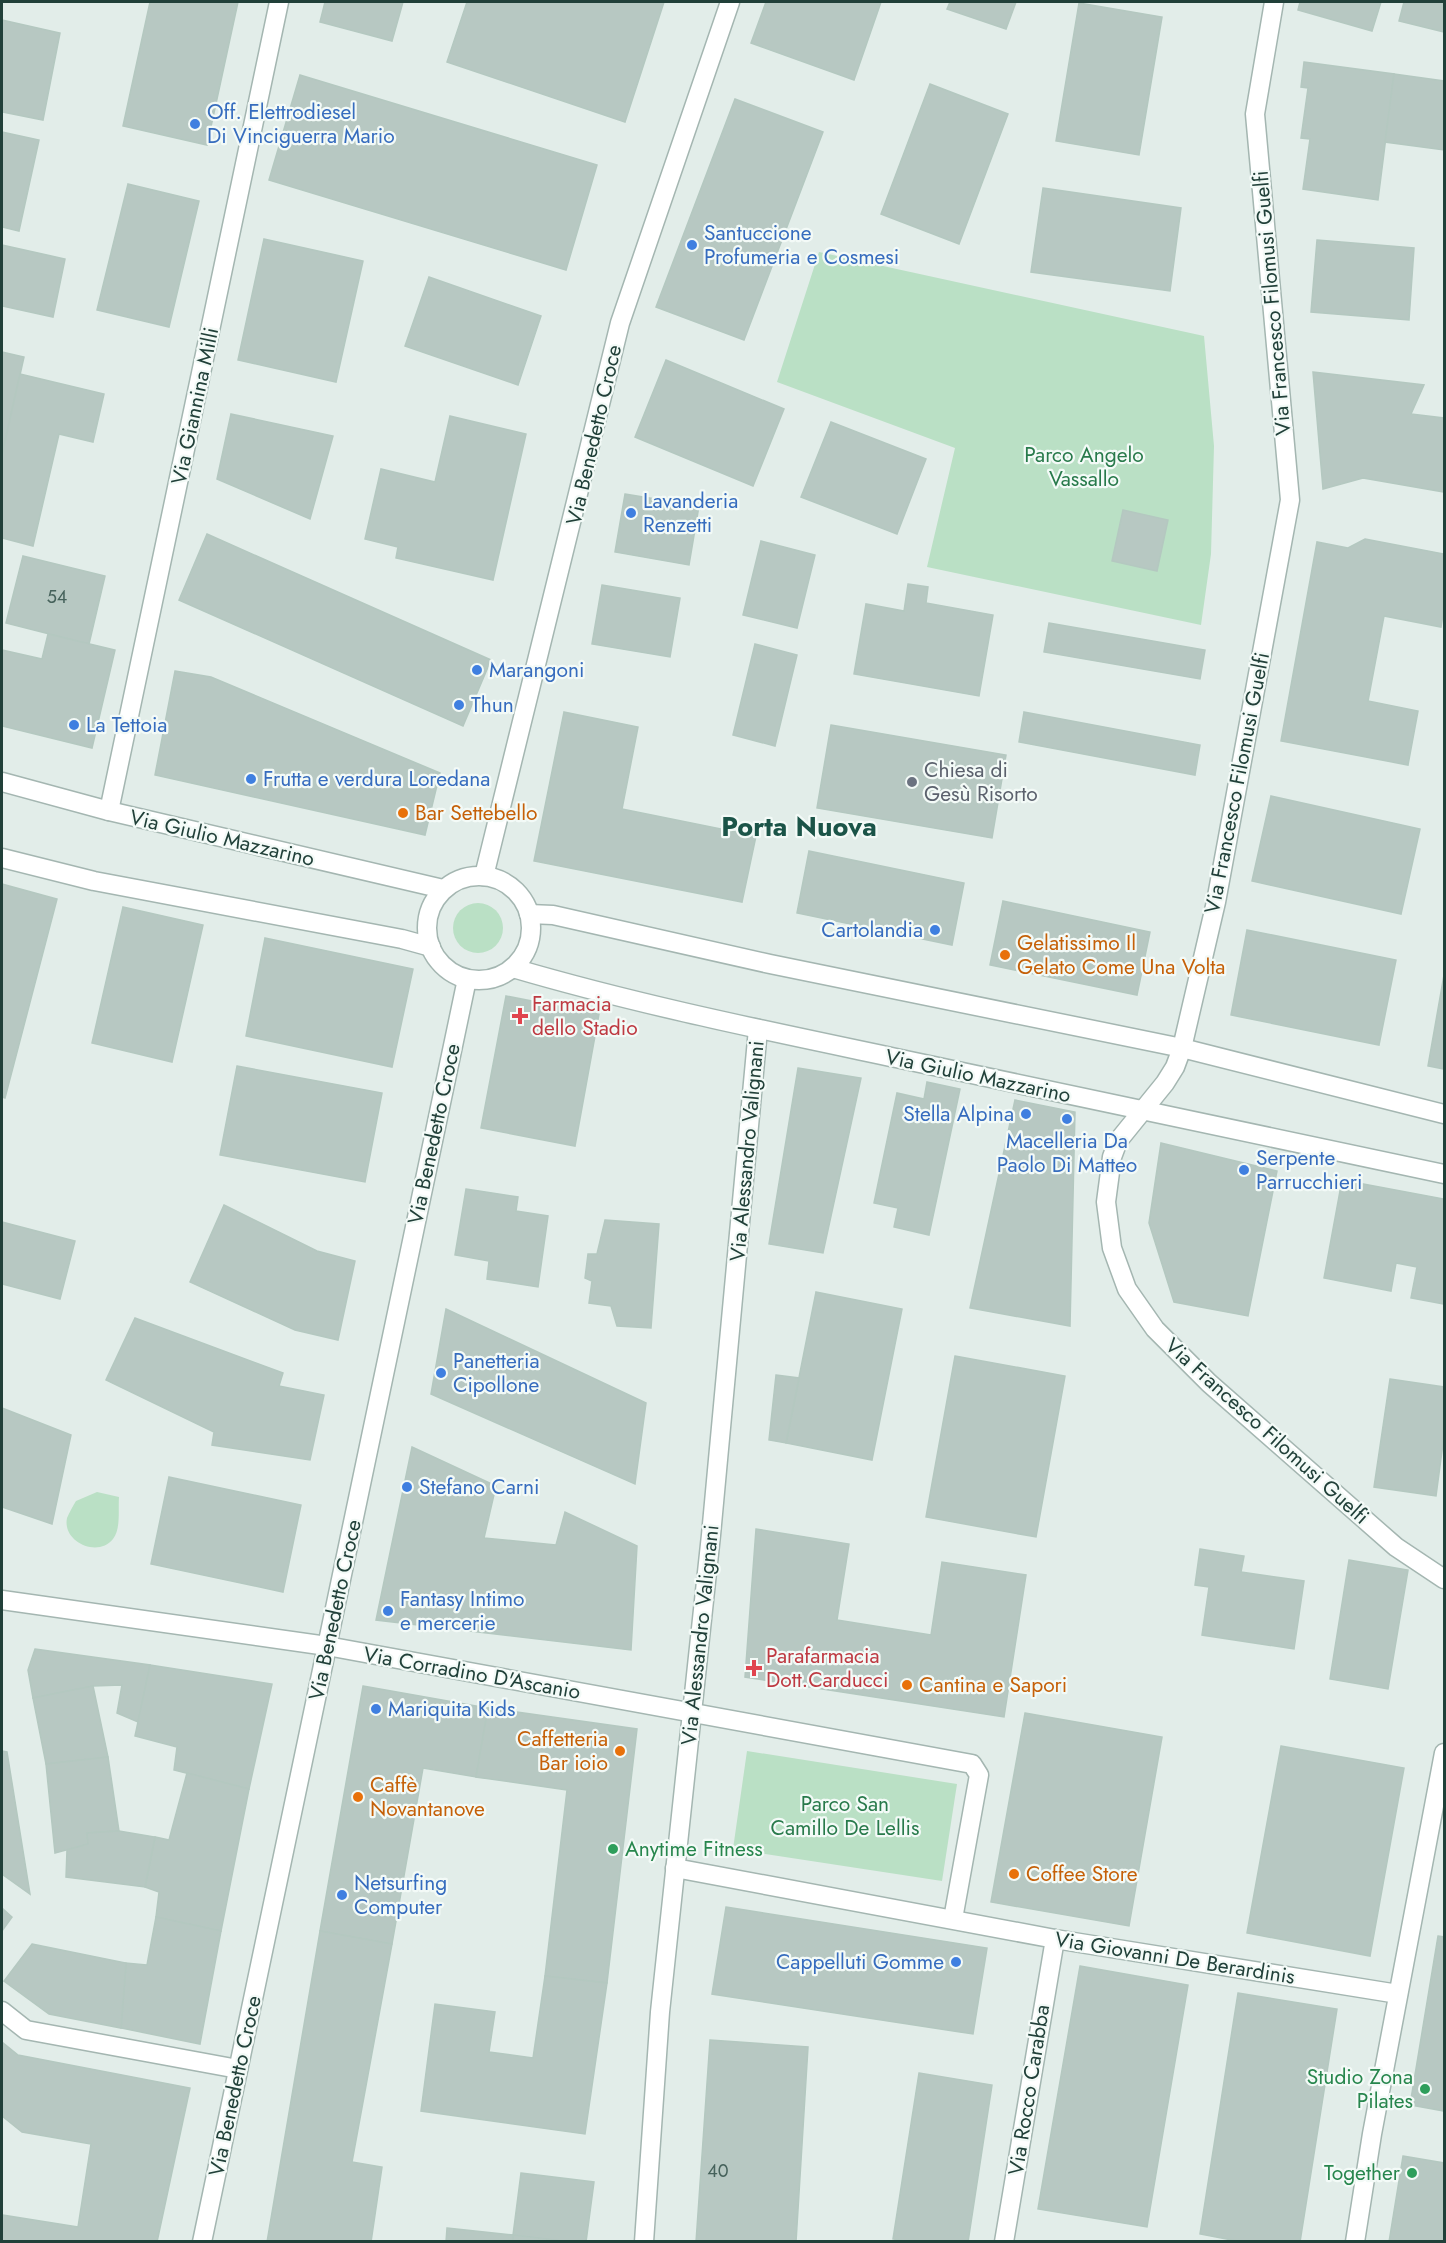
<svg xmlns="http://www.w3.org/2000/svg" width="1446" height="2243" font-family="Jost,sans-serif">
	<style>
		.green { fill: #bae0c5 }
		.building { fill: #b7c8c2; stroke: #b4c8c0; stroke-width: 1.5 }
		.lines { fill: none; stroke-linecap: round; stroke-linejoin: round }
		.minor-casing { stroke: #a4b6b1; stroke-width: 21 }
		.minor { stroke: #fff; stroke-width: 18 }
		.shop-dot { fill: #3f7fe0; stroke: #f3faf7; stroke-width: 2 }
		.worship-dot { fill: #6b7280; stroke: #f3faf7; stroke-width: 2 }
		.food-dot { fill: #e8710a; stroke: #f3faf7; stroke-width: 2 }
		.health-dot { fill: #e0444e; stroke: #f3faf7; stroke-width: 2 }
		.leisure-dot { fill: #2e9e5b; stroke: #f3faf7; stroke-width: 2 }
		.labels { text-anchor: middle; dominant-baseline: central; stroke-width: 4.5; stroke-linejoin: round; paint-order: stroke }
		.number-label { font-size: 18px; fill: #46625b }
		.shop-label { font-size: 21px; fill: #366cbe; stroke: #f3faf7; text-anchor: start }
		.street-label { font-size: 21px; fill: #214039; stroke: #f3faf7 }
		.park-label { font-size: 21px; fill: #287a4b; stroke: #f3faf7 }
		.worship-label { font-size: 21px; fill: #5b616d; stroke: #f3faf7; text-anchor: start }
		.food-label { font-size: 21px; fill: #c56008; stroke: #f3faf7; text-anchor: start }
		.health-label { font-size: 21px; fill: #be3a42; stroke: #f3faf7; text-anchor: start }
		.leisure-label { font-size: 21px; fill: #27864d; stroke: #f3faf7; text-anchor: end }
		.district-label { font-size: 27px; font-weight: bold; fill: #1b5448; stroke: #f3faf7 }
	</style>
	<rect width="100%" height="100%" fill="#e2ede9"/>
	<g class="green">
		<polygon points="819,252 1204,336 1214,446 1211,554 1201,625 927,567 955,448 777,382"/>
		<circle cx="478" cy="928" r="25"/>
		<path d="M97 1492 119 1497C118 1510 121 1529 113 1539 98 1558 62 1542 67 1518 69 1513 73 1506 76 1501Z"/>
		<polygon points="747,1751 957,1784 942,1881 733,1849"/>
	</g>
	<g class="building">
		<polygon points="150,2 238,2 207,145 123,126"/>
		<polygon points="325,2 403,2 392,41 320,22"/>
		<polygon points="467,2 664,2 625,122 447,62"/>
		<polygon points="766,2 881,2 854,80 751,43"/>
		<polygon points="950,2 1016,2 1006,29 947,9"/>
		<polygon points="1300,2 1381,2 1372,31 1298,10"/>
		<polygon points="1404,2 1444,2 1444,32 1399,21"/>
		<polygon points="1079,3 1162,17 1139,155 1056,141"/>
		<polygon points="2,20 60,33 43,120 2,112"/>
		<polygon points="1304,62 1394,74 1378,200 1303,189 1310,139 1301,138 1308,88 1301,87"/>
		<polygon points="1394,74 1444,81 1444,150 1385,142"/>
		<polygon points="300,75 597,165 566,270 269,180"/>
		<polygon points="930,84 1008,114 959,244 881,214"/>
		<polygon points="735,99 823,132 744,340 656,307"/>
		<polygon points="2,132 39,140 19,231 2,227"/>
		<polygon points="128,184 199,201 169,327 97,310"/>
		<polygon points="1043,188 1181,208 1170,291 1031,272"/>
		<polygon points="264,239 363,261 336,382 238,360"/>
		<polygon points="1317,240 1414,248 1409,320 1311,312"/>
		<polygon points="2,245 65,259 53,317 2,306"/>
		<polygon points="429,277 541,316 518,385 405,346"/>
		<polygon points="2,352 24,357 2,455"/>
		<polygon points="666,360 784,409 753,486 635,437"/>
		<polygon points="1313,372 1424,385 1411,414 1444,418 1444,492 1363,478 1323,489"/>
		<polygon points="20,374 104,394 93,442 59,434 33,546 2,538 2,455"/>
		<polygon points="231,414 333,436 310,519 217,479"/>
		<polygon points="450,416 526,434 493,580 396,558 398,547 365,539 381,469 435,482"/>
		<polygon points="831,422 926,459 897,534 801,497"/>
		<polygon points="625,494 699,506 689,565 615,552"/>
		<polygon points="1123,510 1168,520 1157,571 1112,561"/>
		<polygon points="207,534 491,660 463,726 179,600"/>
		<polygon points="1365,539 1444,554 1444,608 1441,627 1384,616 1368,701 1418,711 1408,765 1281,741 1317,542 1348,548"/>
		<polygon points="761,541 815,555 797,628 743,615"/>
		<polygon points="23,556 105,576 89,644 6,623"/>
		<polygon points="908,584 928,587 926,603 993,615 979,696 854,674 866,604 904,611"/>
		<polygon points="602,585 680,598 670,657 592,644"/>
		<polygon points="1049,623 1205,650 1200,679 1044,652"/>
		<polygon points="48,634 115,650 92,748 2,726 2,650 42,659"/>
		<polygon points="755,644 797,655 775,746 733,735"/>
		<polygon points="175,671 211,677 440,773 425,835 155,775"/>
		<polygon points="564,712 638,727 622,809 756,836 742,902 534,861"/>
		<polygon points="1024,712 1200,745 1195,775 1019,742"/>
		<polygon points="831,725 1006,755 992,838 817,808"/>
		<polygon points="1271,796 1420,829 1401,914 1252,881"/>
		<polygon points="809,851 964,883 952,945 797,913"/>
		<polygon points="2,884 57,899 5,1098 2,1097"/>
		<polygon points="1003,901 1150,932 1137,995 990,965"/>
		<polygon points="123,907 203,925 172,1062 92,1043"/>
		<polygon points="1247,930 1396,960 1379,1045 1231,1015"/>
		<polygon points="265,938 413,969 392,1067 246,1036"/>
		<polygon points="1444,975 1444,1069 1428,1066"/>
		<polygon points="506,996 599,1014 575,1146 481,1128"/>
		<polygon points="237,1066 382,1093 365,1182 220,1155"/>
		<polygon points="798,1068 861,1078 823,1253 769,1244"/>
		<polygon points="927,1082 960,1089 929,1235 894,1227 898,1208 874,1203 897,1093 924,1099"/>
		<polygon points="1015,1100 1075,1112 1070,1326 970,1308"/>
		<polygon points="1161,1143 1277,1171 1248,1316 1174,1302 1149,1223"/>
		<polygon points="1342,1180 1444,1199 1444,1304 1411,1298 1417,1267 1396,1263 1391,1291 1324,1278"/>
		<polygon points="466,1189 518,1197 516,1211 548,1216 538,1287 487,1279 489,1261 455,1255"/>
		<polygon points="224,1205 317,1251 355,1261 338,1340 295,1330 190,1282"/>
		<polygon points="605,1220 659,1224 651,1328 617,1326 611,1306 589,1303 592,1281 585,1278 588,1254 597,1254"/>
		<polygon points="2,1222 75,1241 60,1299 2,1284"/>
		<polygon points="816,1292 902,1309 872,1460 786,1443"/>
		<polygon points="446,1309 646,1403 635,1484 431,1394"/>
		<polygon points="135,1318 283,1373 279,1386 324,1395 310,1460 212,1445 214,1432 106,1380"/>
		<polygon points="955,1356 1065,1376 1036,1537 926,1517"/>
		<polygon points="776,1375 799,1378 786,1443 769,1440"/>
		<polygon points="1390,1379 1444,1387 1444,1436 1436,1496 1374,1487"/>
		<polygon points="2,1408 71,1435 52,1524 2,1507"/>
		<polygon points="412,1447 496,1486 484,1538 556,1545 565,1512 637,1546 631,1650 376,1620"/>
		<polygon points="169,1477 301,1505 283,1592 151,1564"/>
		<polygon points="756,1529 849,1544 837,1620 931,1635 942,1562 1026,1575 1004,1717 745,1677"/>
		<polygon points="1200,1549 1244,1556 1241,1572 1304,1581 1294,1649 1202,1635 1209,1587 1195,1585"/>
		<polygon points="1349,1560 1408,1570 1388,1689 1330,1679"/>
		<polygon points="35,1649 150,1665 138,1722 117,1713 122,1685 93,1686 33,1698 28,1670"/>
		<polygon points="150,1665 272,1684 249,1789 174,1770 177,1747 135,1736"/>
		<polygon points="93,1686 108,1757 46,1764 33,1698"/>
		<polygon points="363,1686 488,1708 476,1777 423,1768 392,1944 320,1931"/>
		<polygon points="488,1708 637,1729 607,1983 545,1976 567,1790 476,1777"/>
		<polygon points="1025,1713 1162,1737 1129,1926 991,1902"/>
		<polygon points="1281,1746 1404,1768 1370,1956 1247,1933"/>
		<polygon points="2,1751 7,1752 30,1894 2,1874"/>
		<polygon points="108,1757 119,1831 87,1833 88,1844 55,1853 46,1764"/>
		<polygon points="187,1773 249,1789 221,1931 156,1917 159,1892 145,1887 155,1837 169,1840"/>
		<polygon points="119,1831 155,1837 145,1887 66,1877 67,1850 88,1844 87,1833"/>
		<polygon points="726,1907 987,1948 973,2034 712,1994"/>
		<polygon points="2,1908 12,1917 2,1931"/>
		<polygon points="156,1917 221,1931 200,2044 121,2028 126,1963 147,1965"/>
		<polygon points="320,1931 392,1944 352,2162 382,2167 371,2242 267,2242"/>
		<polygon points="1438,1936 1444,1937 1444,2111 1410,2105"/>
		<polygon points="32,1944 126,1963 121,2028 49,2014 4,1981"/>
		<polygon points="1080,1966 1188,1985 1147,2227 1038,2209"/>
		<polygon points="545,1976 607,1983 585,2134 421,2111 435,2004 495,2012 489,2052 533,2058"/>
		<polygon points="1238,1993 1337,2009 1300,2242 1242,2242 1200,2234"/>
		<polygon points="710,2040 808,2047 796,2242 696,2242"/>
		<polygon points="2,2042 18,2055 190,2088 157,2242 2,2242 2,2215 78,2227 91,2144 22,2132 2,2116"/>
		<polygon points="919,2073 992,2085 968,2242 909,2242 893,2239"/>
		<polygon points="1403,2156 1444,2163 1444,2242 1389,2242"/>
		<polygon points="521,2173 594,2182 586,2242 569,2242 513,2235"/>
		<polygon points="447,2228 513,2235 513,2242 446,2242"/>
		<polygon points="513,2235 569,2242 513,2242"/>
	</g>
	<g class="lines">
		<g class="minor-casing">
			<g id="minor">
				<polyline points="1274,2 1255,114 1290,500 1216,902 1182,1048 1175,1067 1165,1083 1118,1141 1112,1157 1106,1202 1112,1248 1127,1289 1155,1329 1209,1383 1396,1547 1444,1579"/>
				<polyline points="2,782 109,811 443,889"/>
				<polyline points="109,811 279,2"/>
				<polyline points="2,858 94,881 402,939 431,947"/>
				<circle cx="479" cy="928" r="52"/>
				<polyline points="484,876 620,323 730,2"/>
				<polyline points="529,914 553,915 770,964 1182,1048 1444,1114"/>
				<path d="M513 968C639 1005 768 1031 896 1058 1078 1098 1261 1136 1444 1174"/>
				<polyline points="2,1600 327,1646 972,1764 979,1775 953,1919"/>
				<polyline points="675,1868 1055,1939 1398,1994"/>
				<polyline points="2,2011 26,2030 238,2069"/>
				<polyline points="202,2242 467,979"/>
				<polyline points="644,2242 660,2012 711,1535 758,1029"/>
				<polyline points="1004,2242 1055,1939"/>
				<polyline points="1355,2242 1372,2134 1444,1753"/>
			</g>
		</g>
		<use href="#minor" class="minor"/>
	</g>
	<g class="shop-dot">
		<circle cx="195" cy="124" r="6"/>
		<circle cx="692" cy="245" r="6"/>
		<circle cx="631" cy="513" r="6"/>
		<circle cx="477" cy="670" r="6"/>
		<circle cx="459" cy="705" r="6"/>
		<circle cx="74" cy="725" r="6"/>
		<circle cx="251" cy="779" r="6"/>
		<circle cx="935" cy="930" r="6"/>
		<circle cx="1026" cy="1114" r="6"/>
		<circle cx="1067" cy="1119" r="6"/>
		<circle cx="1244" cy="1170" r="6"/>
		<circle cx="441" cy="1373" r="6"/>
		<circle cx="407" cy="1487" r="6"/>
		<circle cx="388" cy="1611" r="6"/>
		<circle cx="376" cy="1709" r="6"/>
		<circle cx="342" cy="1895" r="6"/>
		<circle cx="956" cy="1962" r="6"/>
	</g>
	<circle class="worship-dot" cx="912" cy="782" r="6"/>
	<g class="food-dot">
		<circle cx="403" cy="813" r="6"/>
		<circle cx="1005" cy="955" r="6"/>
		<circle cx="907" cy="1685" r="6"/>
		<circle cx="620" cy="1751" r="6"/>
		<circle cx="358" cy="1797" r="6"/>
		<circle cx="1014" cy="1874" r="6"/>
	</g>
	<g class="health-dot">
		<path d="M517 1007h6v6h6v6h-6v6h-6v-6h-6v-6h6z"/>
		<path d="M751 1659h6v6h6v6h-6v6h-6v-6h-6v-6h6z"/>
	</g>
	<g class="leisure-dot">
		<circle cx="613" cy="1849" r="6"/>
		<circle cx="1425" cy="2089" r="6"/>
		<circle cx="1412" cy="2173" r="6"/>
	</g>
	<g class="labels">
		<g class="number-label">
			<text x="57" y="597">54</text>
			<text x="718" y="2171">40</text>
		</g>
		<g class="shop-label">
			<text x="207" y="112">Off. Elettrodiesel<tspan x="207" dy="24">Di Vinciguerra Mario</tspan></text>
			<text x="704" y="233">Santuccione<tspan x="704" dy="24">Profumeria e Cosmesi</tspan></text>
			<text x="643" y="501">Lavanderia<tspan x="643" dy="24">Renzetti</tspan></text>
			<text x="489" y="670">Marangoni</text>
			<text x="471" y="705">Thun</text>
			<text x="86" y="725">La Tettoia</text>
			<text x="263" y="779">Frutta e verdura Loredana</text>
			<text x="923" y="930" text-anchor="end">Cartolandia</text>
			<text x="1014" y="1114" text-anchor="end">Stella Alpina</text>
			<text x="1067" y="1141" text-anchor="middle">Macelleria Da<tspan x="1067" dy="24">Paolo Di Matteo</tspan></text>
			<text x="1256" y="1158">Serpente<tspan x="1256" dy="24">Parrucchieri</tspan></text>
			<text x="453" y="1361">Panetteria<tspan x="453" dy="24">Cipollone</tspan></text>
			<text x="419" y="1487">Stefano Carni</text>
			<text x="400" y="1599">Fantasy Intimo<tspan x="400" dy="24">e mercerie</tspan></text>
			<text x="388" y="1709">Mariquita Kids</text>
			<text x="354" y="1883">Netsurfing<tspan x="354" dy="24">Computer</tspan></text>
			<text x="944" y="1962" text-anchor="end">Cappelluti Gomme</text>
		</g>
		<g class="street-label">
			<text transform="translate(1272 303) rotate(-95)">Via Francesco Filomusi Guelfi</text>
			<text transform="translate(195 406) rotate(-78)">Via Giannina Milli</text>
			<text transform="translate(594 435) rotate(-77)">Via Benedetto Croce</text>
			<text transform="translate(1237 783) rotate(-79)">Via Francesco Filomusi Guelfi</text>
			<text transform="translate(222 838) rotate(13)">Via Giulio Mazzarino</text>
			<text transform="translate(978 1076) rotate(12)">Via Giulio Mazzarino</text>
			<text transform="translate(434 1134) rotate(-78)">Via Benedetto Croce</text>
			<text transform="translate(747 1151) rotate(-85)">Via Alessandro Valignani</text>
			<text transform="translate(1267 1431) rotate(42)">Via Francesco Filomusi Guelfi</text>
			<text transform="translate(335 1610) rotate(-78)">Via Benedetto Croce</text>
			<text transform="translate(700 1635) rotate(-84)">Via Alessandro Valignani</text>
			<text transform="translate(472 1673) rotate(10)">Via Corradino D'Ascanio</text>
			<text transform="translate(1175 1958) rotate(9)">Via Giovanni De Berardinis</text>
			<text transform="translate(235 2086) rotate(-78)">Via Benedetto Croce</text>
			<text transform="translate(1029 2090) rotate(-81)">Via Rocco Carabba</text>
		</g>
		<g class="park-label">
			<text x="1084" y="455">Parco Angelo<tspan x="1084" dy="24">Vassallo</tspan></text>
			<text x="845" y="1804">Parco San<tspan x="845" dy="24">Camillo De Lellis</tspan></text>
		</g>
		<g class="worship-label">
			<text x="924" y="770">Chiesa di<tspan x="924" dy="24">Gesù Risorto</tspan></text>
		</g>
		<g class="food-label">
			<text x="415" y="813">Bar Settebello</text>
			<text x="1017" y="943">Gelatissimo Il<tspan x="1017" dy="24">Gelato Come Una Volta</tspan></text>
			<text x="919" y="1685">Cantina e Sapori</text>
			<text x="608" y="1739" text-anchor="end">Caffetteria<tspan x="608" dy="24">Bar ioio</tspan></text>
			<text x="370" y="1785">Caffè<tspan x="370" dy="24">Novantanove</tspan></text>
			<text x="1026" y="1874">Coffee Store</text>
		</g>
		<g class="health-label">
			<text x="532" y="1004">Farmacia<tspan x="532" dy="24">dello Stadio</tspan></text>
			<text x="766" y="1656">Parafarmacia<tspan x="766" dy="24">Dott.Carducci</tspan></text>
		</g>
		<g class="leisure-label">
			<text x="625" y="1849" text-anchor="start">Anytime Fitness</text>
			<text x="1413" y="2077">Studio Zona<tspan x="1413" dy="24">Pilates</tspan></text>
			<text x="1400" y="2173">Together</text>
		</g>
		<g class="district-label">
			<text x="799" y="826">Porta Nuova</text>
		</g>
	</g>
	<rect width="1446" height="2243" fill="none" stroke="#214039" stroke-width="6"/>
</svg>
